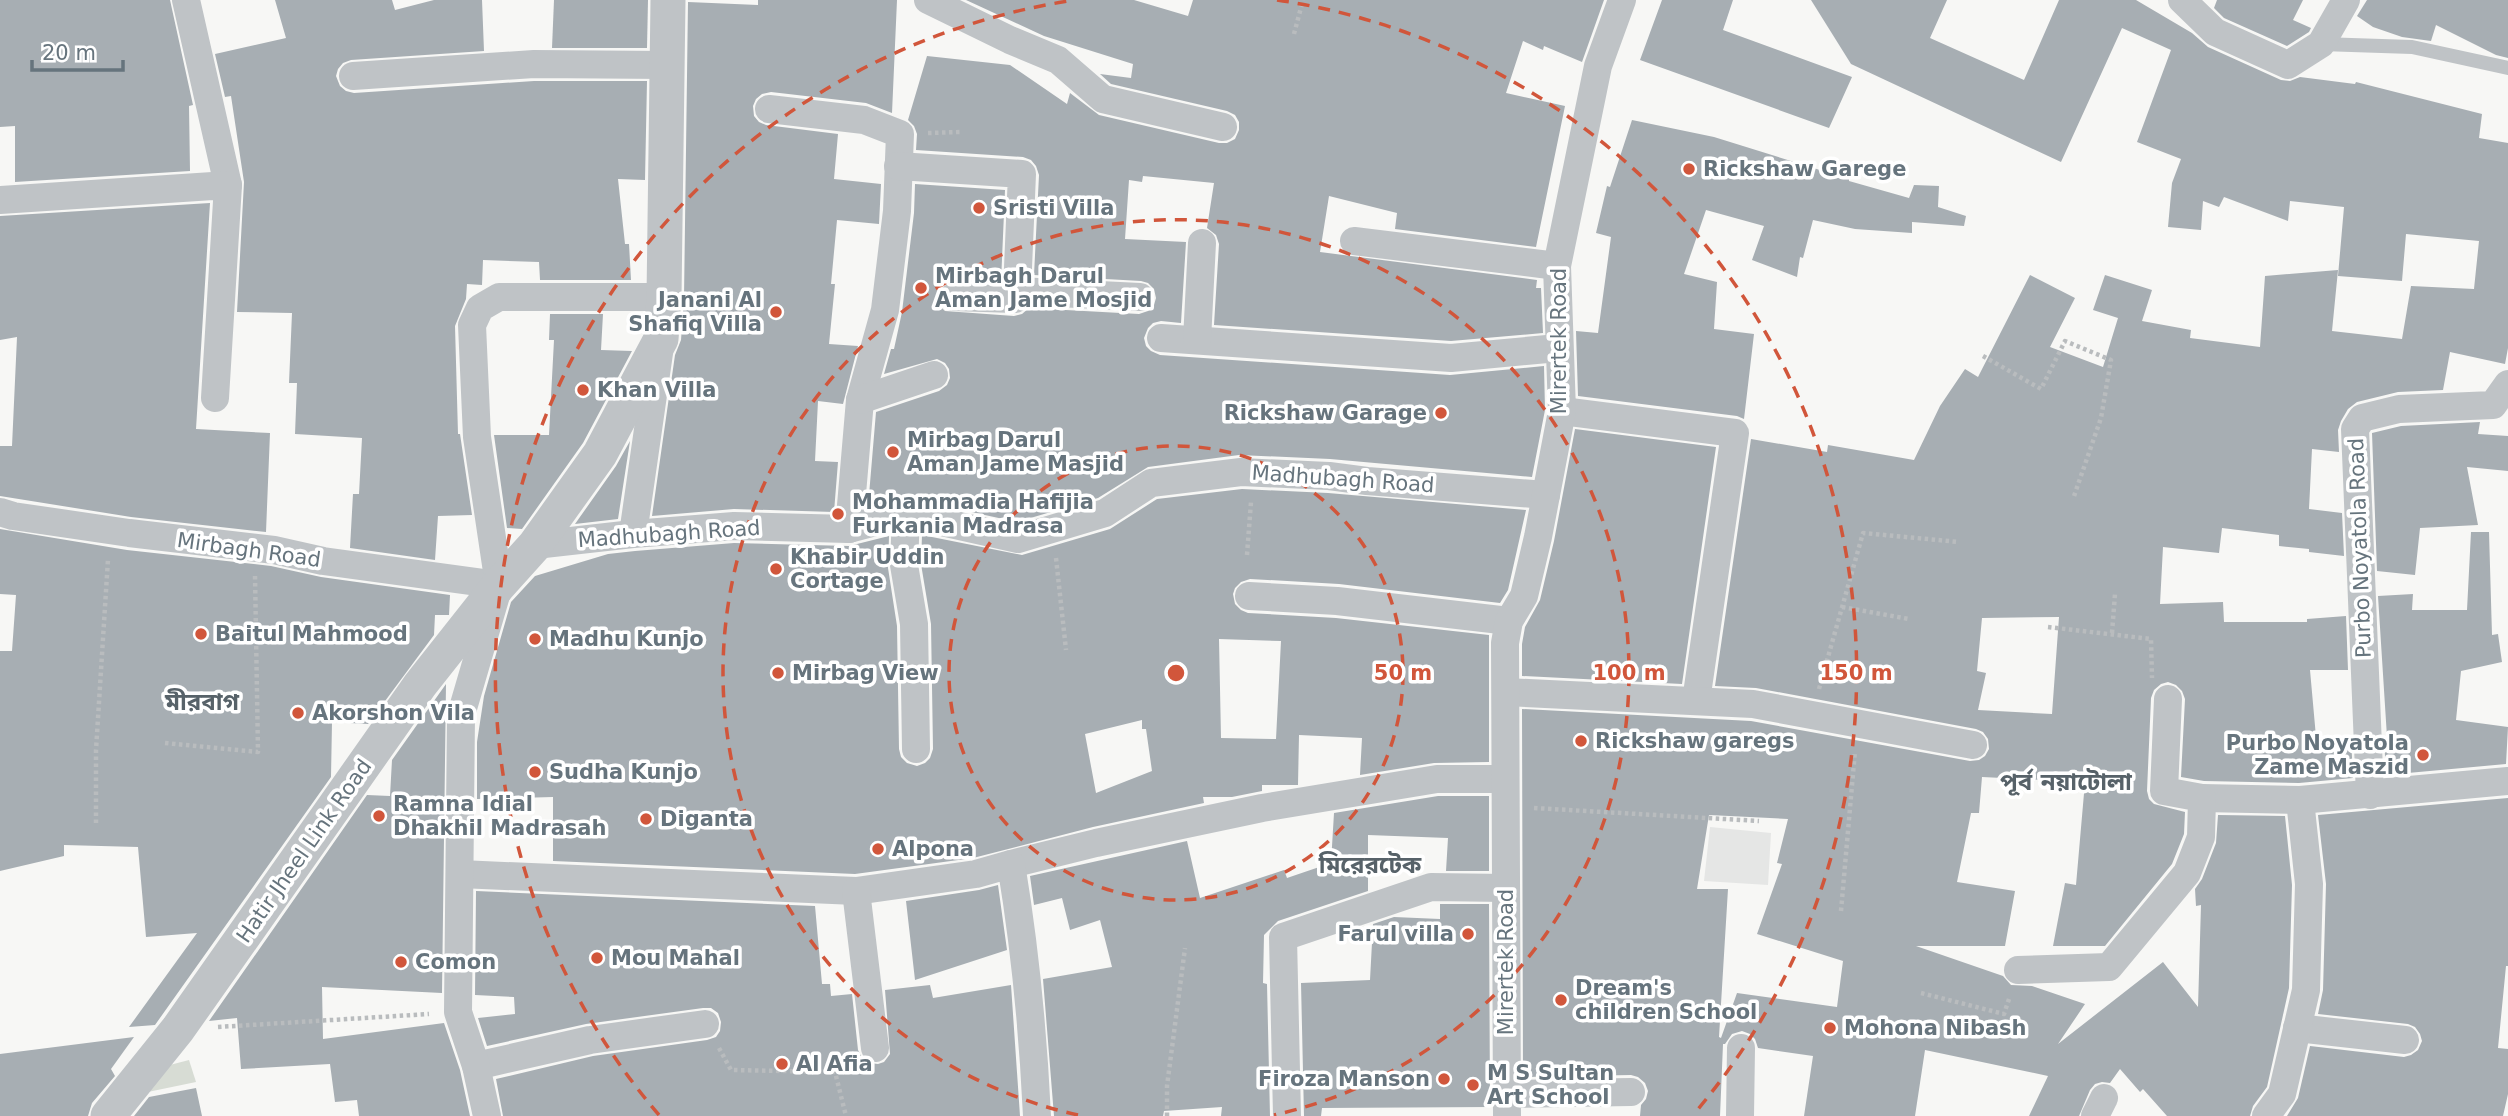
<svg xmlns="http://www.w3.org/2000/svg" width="2508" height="1116" font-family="'DejaVu Sans','Noto Sans Bengali',sans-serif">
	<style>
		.built { fill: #e5e6e5 }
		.green { fill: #d7dcd4 }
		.building { fill: #a7aeb3; fill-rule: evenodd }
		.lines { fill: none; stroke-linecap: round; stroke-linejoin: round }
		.path { stroke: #b9bcbe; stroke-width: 4.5; stroke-dasharray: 3.5 3.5; stroke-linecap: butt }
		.service { stroke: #bfc3c6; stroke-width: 14 }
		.minor { stroke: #bfc3c6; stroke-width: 28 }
		.tertiary { stroke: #bfc3c6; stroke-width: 35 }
		.ring { fill: none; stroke: #d1563b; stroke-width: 3.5; stroke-dasharray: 12 9 }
		.poi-dot { fill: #d1563b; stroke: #fff; stroke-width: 2.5 }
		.labels { text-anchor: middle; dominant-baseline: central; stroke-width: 7; stroke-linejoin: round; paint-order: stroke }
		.poi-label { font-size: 21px; font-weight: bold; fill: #66747d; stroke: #fff; text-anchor: start }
		.street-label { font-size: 21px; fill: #66747d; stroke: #fff }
		.quarter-label { font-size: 24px; font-weight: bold; fill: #576269; stroke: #fff }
		.centre { fill: #d1563b; stroke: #fff; stroke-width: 3.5 }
		.ring-label { font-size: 21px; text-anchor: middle; font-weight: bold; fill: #d1563b; stroke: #fff; stroke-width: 7; stroke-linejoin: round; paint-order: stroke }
	</style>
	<rect width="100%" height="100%" fill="#f7f7f5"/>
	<polygon class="built" points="1710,827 1771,833 1768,885 1704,881"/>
	<polygon class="green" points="189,1060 196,1082 143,1093 143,1072"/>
	<g class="building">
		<polygon points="0,0 170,0 193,105 189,106 190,171 15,182 15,126 0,127"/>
		<polygon points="275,0 392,0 395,10 434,0 482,0 484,51 351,60 343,63 338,69 336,76 340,86 346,91 354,93 534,81 647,81 645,180 618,179 625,244 629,244 631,280 540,280 539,262 483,260 482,285 467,284 466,299 455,326 458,434 460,434 472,515 438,516 435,560 350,548 353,494 359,494 362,438 295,434 297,383 289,383 292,313 237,312 244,182 231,96 225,97 215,54 286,38"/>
		<polygon points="554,0 648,0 647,48 552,48"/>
		<polygon points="758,0 897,0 892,113 866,103 771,92 762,94 756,99 753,106 754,116 759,122 766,125 838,134 834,179 881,184 879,224 837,220 831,284 835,284 829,344 858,346 843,404 818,401 815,461 838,462 834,512 734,509 652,516 675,355 681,340 684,298 688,2 758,5"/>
		<polygon points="966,0 1134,0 1188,16 1193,0 1604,0 1582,62 1544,46 1543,50 1523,41 1506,93 1565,106 1536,247 1395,229 1397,213 1329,196 1320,252 1537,280 1536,288 1541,288 1543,333 1451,341 1214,325 1219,244 1216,235 1207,228 1214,183 1143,176 1142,182 1129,180 1125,239 1186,242 1181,323 1161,321 1153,323 1148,328 1144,338 1146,346 1151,351 1160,355 1450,375 1544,366 1545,410 1532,477 1330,459 1239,455 1148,467 1098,498 1017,522 907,498 868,507 876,412 939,391 947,385 950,378 949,369 945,363 937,359 884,374 891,349 894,349 902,312 914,213 915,184 1005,190 1001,282 946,282 939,288 936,297 939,305 945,311 1014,316 1022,314 1029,308 1139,314 1148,311 1154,305 1156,298 1154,289 1148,283 1141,281 1034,275 1039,175 1036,166 1031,160 1023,157 916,150 917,134 914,126 908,120 927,56 1010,65 1067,104 1070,93 1099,115 1219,143 1227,143 1235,139 1239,130 1239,122 1235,115 1227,111 1111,84 1100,74 1131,78 1133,64 1044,36"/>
		<polygon points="1662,0 1733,0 1723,30 1852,77 1829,128 1640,60"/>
		<path d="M1811 0H1947L1930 38 2024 80 2059 0H2136L2192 33 2208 47 2281 80 2290 81 2300 77 2355 84 2356 82 2482 114 2479 138 2508 143V348L2505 364 2450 352 2443 390 2398 392 2357 402 2348 409 2341 421 2338 430 2339 452 2312 449 2309 509 2342 513 2344 556 2309 552V549L2279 546V535L2222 528 2219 553 2163 547 2160 604 2223 602 2224 622H2307V619L2346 616 2348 670H2310L2316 737H2351L2353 778 2299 783 2204 781 2181 777 2185 699 2182 691 2176 685 2168 682 2161 684 2154 690 2151 698 2147 791 2149 799 2154 804 2185 812 2184 834 2172 864 2105 946H2053L2065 883 2076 885 2085 782 1982 777 1979 813H1971L1957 882 2015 891 2005 946H1916L2003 976 2011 985 2032 986 2085 1004 2058 1044 2163 962 2198 1007 2201 905 2196 906 2195 889 2202 879 2216 843 2218 815 2285 816 2292 885 2289 988 2267 1087 2253 1106 2250 1116H2167L2143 1089 2140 1092 2120 1069 2110 1083 2102 1082 2095 1084 2090 1090 2079 1116H2029L2048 1076 1925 1050 1915 1116H1804L1813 1056 1758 1048 1755 1039 1750 1034 1742 1031 1732 1034 1725 1044H1723L1720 1116H1640L1641 1105 1646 1099 1648 1091 1645 1083 1638 1077 1631 1075 1523 1077 1522 709 1751 721 1970 761 1979 760 1985 756 1989 749 1988 739 1983 732 1976 729 1756 688 1715 686 1751 439 1827 452 1828 445 1914 460 1940 406 1965 369 1978 377 2030 275 2075 298 2050 347 2103 367 2118 318 2093 310 2105 275 2152 290 2142 321 2191 330 2190 338 2260 347 2265 276 2338 270 2332 331 2402 339 2411 286 2474 289 2479 241 2406 234 2402 281 2338 276 2344 207 2290 201 2288 221 2224 197 2219 207 2203 201 2201 230 2168 227 2172 183 2181 159 2137 142 2171 50 2122 28 2061 162 1851 64ZM2059 617 2052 714 1978 710 1986 673 1977 671 1982 618ZM1709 815 1788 819 1777 863 1782 864 1757 934 1843 961 1837 1007 1737 993 1721 1038 1719 1037 1728 889H1697Z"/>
		<polygon points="2217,0 2303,0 2293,20 2311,28 2309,32 2287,46 2224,18 2214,8"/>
		<polygon points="2367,0 2508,0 2508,58 2496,55 2436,25 2431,41 2402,37 2373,27 2357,16"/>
		<polygon points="1632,120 1714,137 1849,179 1849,181 1909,198 1914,185 1939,186 1938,207 1966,216 1964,226 1912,222 1912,233 1855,229 1813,220 1803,258 1800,257 1797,277 1752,260 1764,226 1706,210 1684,274 1717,282 1714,329 1754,334 1744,419 1737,416 1578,396 1576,331 1598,333 1611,237 1596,233 1607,186 1610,187"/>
		<polygon points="210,203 196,429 270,433 266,532 131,517 0,496 0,446 12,446 17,337 0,340 0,216"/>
		<polygon points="550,314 603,314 601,350 632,351 583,443 522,529 507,528 494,435 549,435 554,340 549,340"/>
		<polygon points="2480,422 2478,434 2508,436 2508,471 2467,467 2478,525 2420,528 2415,575 2377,571 2372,433 2401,426"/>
		<polygon points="1575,429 1716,447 1682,684 1522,676 1522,644 1525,627 1540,600 1554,541"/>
		<polygon points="630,441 618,519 575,524 616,466"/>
		<path d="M1242 489 1328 493 1526 510 1508 590 1500 603 1339 584 1250 579 1241 582 1235 588 1233 594 1235 604 1241 610 1248 613 1336 618 1489 635V762L1434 763 1360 775 1362 738 1299 735 1298 785H1262V791L1232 797H1203L1204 803 1093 827 973 858 855 874 553 861V797L477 799V742L484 696 511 602 535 576 608 554 635 551 734 543 849 546 889 536 888 568 897 626 899 749 901 757 907 763 917 766 925 763 930 758 933 749 931 624 921 564 922 535 1022 555 1110 529 1157 499ZM1219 639 1281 641 1276 739 1221 738ZM1142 720V729H1146L1152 771 1096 793 1085 734Z"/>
		<polygon points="0,529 127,550 271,566 321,577 450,595 449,615 435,615 434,635 368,724 332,722 331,777 155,1025 129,1027 197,933 146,937 138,847 64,845 64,856 0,871 0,651 12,651 16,595 0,594"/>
		<polygon points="2471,532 2489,532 2492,635 2498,634 2502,662 2461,671 2456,720 2508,727 2506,764 2386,775 2384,737 2387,737 2378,596 2413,594 2412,610 2467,610"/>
		<polygon points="446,684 442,993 322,987 323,1039 444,1023 460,1070 470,1116 359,1116 357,1100 335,1102 330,1064 241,1069 237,1018 209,1021 367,795 390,796 392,760"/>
		<polygon points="1438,796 1489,796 1489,871 1446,871 1448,838 1368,835 1368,891 1278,921 1264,935 1263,983 1267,984 1270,1116 1221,1116 1222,1107 1164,1111 1163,1116 1054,1116 1043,979 1112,967 1100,920 1070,930 1062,898 1034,905 1030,876 1187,841 1200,898 1284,870 1287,878 1331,863 1334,813"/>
		<polygon points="2508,798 2508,966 2506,966 2498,1048 2508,1049 2508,1094 2503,1116 2287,1116 2298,1098 2310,1046 2404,1057 2411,1055 2418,1050 2422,1041 2420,1034 2415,1027 2408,1024 2318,1014 2323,990 2326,884 2318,815"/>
		<polygon points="998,885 1007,950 915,980 906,901 979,890"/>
		<polygon points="476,891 815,906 822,984 830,984 831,996 852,994 858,1050 862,1058 869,1063 878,1064 884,1062 890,1054 885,990 930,985 933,998 1011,985 1020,1116 503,1116 496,1079 593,1056 707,1040 716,1037 720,1031 721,1022 718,1013 711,1008 703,1008 586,1024 487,1046 478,1018 515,1014 514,997 475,995"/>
		<polygon points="1440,904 1489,904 1490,1107 1322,1108 1321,1116 1304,1116 1301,983 1370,980 1373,924 1394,917 1440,919"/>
		<polygon points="134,1037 111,1069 115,1076 92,1103 88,1116 0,1116 0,1054"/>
		<polygon points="196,1088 202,1116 134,1116 149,1097"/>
	</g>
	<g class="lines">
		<g class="path">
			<polyline points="1294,34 1303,0"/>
			<polyline points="928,133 960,132"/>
			<polyline points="1983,356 2041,389 2065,341 2111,360 2101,418 2073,499"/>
			<polyline points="1247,555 1251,502"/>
			<polyline points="1056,558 1066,650"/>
			<polyline points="1842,607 1909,619"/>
			<polyline points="2048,627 2151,639 2152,678"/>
			<polyline points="2112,633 2115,594"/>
			<polyline points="1819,689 1863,533 1959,542"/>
			<polyline points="165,743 258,752 255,575"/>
			<polyline points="1534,808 1759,821"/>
			<polyline points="96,823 96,750 108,559"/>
			<polyline points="1841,911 1855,751"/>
			<polyline points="1921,993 2004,1014 2010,996"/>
			<polyline points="218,1027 429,1014"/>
			<polyline points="719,1048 731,1070 835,1072 846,1116"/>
			<polyline points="1167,1116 1167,1086 1185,948"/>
		</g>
		<polyline class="service" points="2321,44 2412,47 2508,68"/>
		<g class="minor">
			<polyline points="186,0 228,185"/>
			<polyline points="928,0 1010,40 1058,60 1103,99 1223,127"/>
			<polyline points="2182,0 2215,32 2288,65 2321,44 2346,0"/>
			<polyline points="353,76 534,64 668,65"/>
			<polyline points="769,109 864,120 900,134 897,211 885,310 860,400 849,529"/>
			<polyline points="898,166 1022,174 1017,291"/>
			<polyline points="0,200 228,185 215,398"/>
			<polyline points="1354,241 1557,266"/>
			<polyline points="953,297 1015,299 1017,291 1140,297"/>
			<polyline points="1161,338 1451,358 1558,348"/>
			<polyline points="1197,340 1202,243"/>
			<polyline points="860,400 934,375"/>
			<polyline points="1562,411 1735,433 1696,701"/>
			<polyline points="0,512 13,516 129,533 274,550 323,561 499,585"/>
			<polyline points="906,514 904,565 914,624 916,749"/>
			<polyline points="633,534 659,353"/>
			<polyline points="535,545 633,534 734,526 849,529 906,514 1018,539 1105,513 1151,483 1241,472 1329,476 1367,481 1546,495"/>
			<polyline points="1249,596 1337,601 1509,621"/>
			<polyline points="1506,692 1753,704 1973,745"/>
			<polyline points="2370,795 2355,429 2362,418 2399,409 2493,405 2508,384"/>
			<polyline points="2202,798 2300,800"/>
			<polyline points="1011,864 1096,843 1262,808 1437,779 1505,779"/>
			<path d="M460 874 856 891 976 874 1011 864C1025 948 1033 1031 1037 1116"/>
			<polyline points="856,891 875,1048"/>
			<polyline points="2018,970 2109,967 2187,873 2201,837 2202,798 2164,791 2168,699"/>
			<polyline points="2297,1028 2405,1040"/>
			<polyline points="476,1066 590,1040 705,1024"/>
			<polyline points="1507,1094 1631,1092"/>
			<polyline points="487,1116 476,1066 458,1012 461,715 499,585 477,437 472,325 480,308 499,297 664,297"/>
			<polyline points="1287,1116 1283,937 1431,887 1506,888"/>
			<polyline points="1507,1116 1505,643 1509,621 1524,596 1538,537 1562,411 1557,266 1598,66 1622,0"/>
			<polyline points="1740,1116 1741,1048"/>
			<polyline points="2095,1116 2104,1098"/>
			<polyline points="2266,1116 2282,1094 2306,990 2309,884 2300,800 2508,781"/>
		</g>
		<polyline class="tertiary" points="108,1116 178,1029 420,685 499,585 535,545 600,454 661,339 664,297 668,0"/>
	</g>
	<g class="ring">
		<circle cx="1176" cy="673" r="227"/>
		<path d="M1078 1115A453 453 0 1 1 1274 1115"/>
		<path d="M659 1115A680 680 0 0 1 1075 0M1277 0A680 680 0 0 1 1693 1115"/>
	</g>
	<g class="poi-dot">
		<circle cx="1689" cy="169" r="7"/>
		<circle cx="979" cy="208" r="7"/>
		<circle cx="921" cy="288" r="7"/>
		<circle cx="776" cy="312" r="7"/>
		<circle cx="583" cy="390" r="7"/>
		<circle cx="1441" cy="413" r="7"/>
		<circle cx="893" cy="452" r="7"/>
		<circle cx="838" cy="514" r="7"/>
		<circle cx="776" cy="569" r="7"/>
		<circle cx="201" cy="634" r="7"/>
		<circle cx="535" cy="639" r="7"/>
		<circle cx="778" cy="673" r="7"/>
		<circle cx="298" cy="713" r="7"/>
		<circle cx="1581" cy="741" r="7"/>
		<circle cx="2423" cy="755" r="7"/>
		<circle cx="535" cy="772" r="7"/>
		<circle cx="379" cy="816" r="7"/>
		<circle cx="646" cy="819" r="7"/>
		<circle cx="878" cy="849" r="7"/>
		<circle cx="1468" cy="934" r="7"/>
		<circle cx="597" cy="958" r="7"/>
		<circle cx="401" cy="962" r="7"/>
		<circle cx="1561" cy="1000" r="7"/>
		<circle cx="1830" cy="1028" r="7"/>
		<circle cx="782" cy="1064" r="7"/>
		<circle cx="1444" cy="1079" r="7"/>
		<circle cx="1473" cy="1085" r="7"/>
	</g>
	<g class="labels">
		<g class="poi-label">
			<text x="1703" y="169">Rickshaw Garege</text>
			<text x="993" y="208">Sristi Villa</text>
			<text x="935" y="276">Mirbagh Darul<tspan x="935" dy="24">Aman Jame Mosjid</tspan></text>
			<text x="762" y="300" text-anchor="end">Janani Al<tspan x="762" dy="24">Shafiq Villa</tspan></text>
			<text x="597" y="390">Khan Villa</text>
			<text x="1427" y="413" text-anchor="end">Rickshaw Garage</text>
			<text x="907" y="440">Mirbag Darul<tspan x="907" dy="24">Aman Jame Masjid</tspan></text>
			<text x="852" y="502">Mohammadia Hafijia<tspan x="852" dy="24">Furkania Madrasa</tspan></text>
			<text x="790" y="557">Khabir Uddin<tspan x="790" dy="24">Cortage</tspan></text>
			<text x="215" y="634">Baitul Mahmood</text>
			<text x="549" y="639">Madhu Kunjo</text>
			<text x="792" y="673">Mirbag View</text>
			<text x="312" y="713">Akorshon Vila</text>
			<text x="1595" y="741">Rickshaw garegs</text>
			<text x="2409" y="743" text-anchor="end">Purbo Noyatola<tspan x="2409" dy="24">Zame Maszid</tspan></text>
			<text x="549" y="772">Sudha Kunjo</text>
			<text x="393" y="804">Ramna Idial<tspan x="393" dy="24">Dhakhil Madrasah</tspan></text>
			<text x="660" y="819">Diganta</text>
			<text x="892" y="849">Alpona</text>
			<text x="1454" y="934" text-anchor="end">Farul villa</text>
			<text x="611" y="958">Mou Mahal</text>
			<text x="415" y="962">Comon</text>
			<text x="1575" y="988">Dream's<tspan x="1575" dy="24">children School</tspan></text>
			<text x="1844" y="1028">Mohona Nibash</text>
			<text x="796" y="1064">Al Afia</text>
			<text x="1487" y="1073">M S Sultan<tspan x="1487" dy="24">Art School</tspan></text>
			<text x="1430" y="1079" text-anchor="end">Firoza Manson</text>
		</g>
		<g class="street-label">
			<text transform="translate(1559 341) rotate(-90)">Mirertek Road</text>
			<text transform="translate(1343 479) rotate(4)">Madhubagh Road</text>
			<text transform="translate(669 534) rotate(-4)">Madhubagh Road</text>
			<text transform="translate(2360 548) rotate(-92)">Purbo Noyatola Road</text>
			<text transform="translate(249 550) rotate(8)">Mirbagh Road</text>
			<text transform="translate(304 851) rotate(-55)">Hatir Jheel Link Road</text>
			<text transform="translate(1506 962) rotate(-90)">Mirertek Road</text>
		</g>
		<g class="quarter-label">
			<text x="202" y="702">মীরবাগ</text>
			<text x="2066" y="782">পূর্ব নয়াটোলা</text>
			<text x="1370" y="865">মিরেরটেক</text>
		</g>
	</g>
	<circle cx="1176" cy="673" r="10" class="centre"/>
	<g class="ring-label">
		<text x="1403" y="680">50 m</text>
		<text x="1629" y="680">100 m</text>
		<text x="1856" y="680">150 m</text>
	</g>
	<path d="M32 60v10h91v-10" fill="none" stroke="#66747d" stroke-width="3.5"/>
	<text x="42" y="60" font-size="21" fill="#66747d" stroke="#ffffff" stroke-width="5" paint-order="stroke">20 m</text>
</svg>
